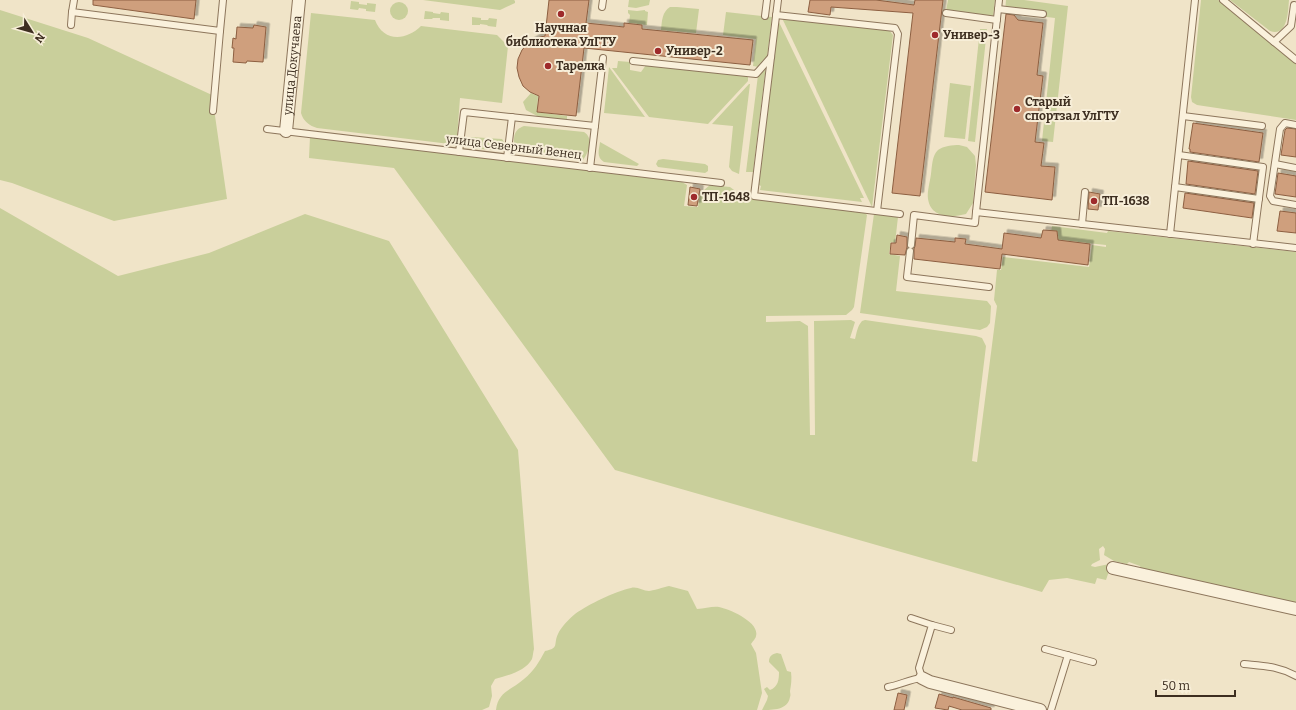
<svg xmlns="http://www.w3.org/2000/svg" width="1296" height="710" font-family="Bitter,serif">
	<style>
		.green { fill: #c9cf9b }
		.building { fill: #cf9f7d; stroke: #8d5f41; filter: url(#shadow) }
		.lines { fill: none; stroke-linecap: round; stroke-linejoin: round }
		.lane-casing { stroke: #8d765c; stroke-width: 8 }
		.street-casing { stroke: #8d765c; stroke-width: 14 }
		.lane { stroke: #faf1dc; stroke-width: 6 }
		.street { stroke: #faf1dc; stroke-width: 12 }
		.poi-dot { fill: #9e2a2b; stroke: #f7eed8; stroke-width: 1.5 }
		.labels { text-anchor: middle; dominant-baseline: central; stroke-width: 4; stroke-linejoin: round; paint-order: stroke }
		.poi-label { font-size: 12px; font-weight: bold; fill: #3d2e20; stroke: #f7eed8; text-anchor: start }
		.street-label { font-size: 12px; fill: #3d2e20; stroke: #f7eed8 }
	</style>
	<defs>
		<filter id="shadow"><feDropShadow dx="3.5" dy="-3.5" stdDeviation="0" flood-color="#0004"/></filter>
	</defs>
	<rect width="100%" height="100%" fill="#f0e4c8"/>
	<g class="green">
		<polygon points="423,0 514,0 515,1 515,3 500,10"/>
		<polygon points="629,0 650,0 649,5 636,8 628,7"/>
		<polygon points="948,0 995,0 993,17 946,11"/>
		<polygon points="1006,0 1024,0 1068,6 1053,142 1042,141 1055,18 1005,12"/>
		<polygon points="1201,0 1218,0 1296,64 1296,120 1197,105 1192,102 1191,97"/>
		<path d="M1230 0H1289C1288 11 1288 37 1270 31Z"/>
		<polygon points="351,1 359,2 359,4 367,5 367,3 376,4 375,12 366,11 366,9 359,8 358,10 350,9"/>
		<circle cx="399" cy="11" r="9"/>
		<path d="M670 7H677L699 9 696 33 661 30C662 21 662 12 670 7Z"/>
		<polygon points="0,10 88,38 212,95 227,199 114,221 12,183 0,180"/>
		<polygon points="628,10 637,11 645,10 645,11 648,12 647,25 629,23 630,15 628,13"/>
		<polygon points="425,11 433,12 433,13 440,14 441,12 449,13 449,21 440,20 440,18 433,18 432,19 424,19"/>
		<polygon points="726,12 772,17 753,172 746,172 759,67 753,66 756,39 723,35"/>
		<path d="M311 13 375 20C383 42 406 41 421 26L497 35 508 46 502 103 460 98 457 138 454 142 450 144 317 128C310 126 303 121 301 113Z"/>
		<polygon points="472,17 481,18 481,20 488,20 489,18 497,19 496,27 488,26 487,25 480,24 480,25 472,25"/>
		<polygon points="782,18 889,30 893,35 872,207"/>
		<polygon points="778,20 864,198 860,198 862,202 760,190 761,186 759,185"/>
		<polygon points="980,29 987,29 975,142 968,141"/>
		<polygon points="618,61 630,62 630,70 641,72 646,65 748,76 748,81 708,124 649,117 612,68 617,68"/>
		<polygon points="609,67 645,117 604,113"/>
		<polygon points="950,83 971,86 965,139 944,137"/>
		<polygon points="749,84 750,84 739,174 732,171 729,167 733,126 712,124"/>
		<polygon points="531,93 538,96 537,112 567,116 567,120 539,117 526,110 523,102"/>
		<path d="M524 126 584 132C594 138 589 152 583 160L519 153 514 147C514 137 513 130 524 126Z"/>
		<path d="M310 137 682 182 687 185 684 206 698 207 700 190H704L710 185 730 187 745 198 864 212 867 215 854 307 852 310 846 315 766 316V322L800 321 808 326 810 435H815L814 321 851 320 855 322 850 338 855 339C857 332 857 327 862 321L865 320 976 336 982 338 986 346 972 461 977 462 997 306 994 300 997 270H1001L1003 257 1089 267 1092 245 1106 247V245L1050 239 1052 226 1107 233 1108 231 1296 252V608L1141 570 1140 566 1129 562 1127 564 1114 561 1104 555 1105 549 1103 546 1099 549 1100 560 1092 564 1091 566 1095 567 1109 564V571L1106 580 1097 578 1095 584 1067 578 1049 580 1042 592 880 546 615 470 394 168 309 158Z"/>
		<path d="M471 137 502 139 504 142C505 146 503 150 499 150 493 150 457 150 471 137Z"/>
		<path d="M600 142 639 164 637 166 604 162C596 157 599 150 600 142Z"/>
		<path d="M959 145 967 147 975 156 976 165 973 203 966 214C951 218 931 218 928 199 927 191 930 182 931 174 932 167 932 155 938 150 943 146 953 145 959 145Z"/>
		<polygon points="663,159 705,164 708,166 708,171 705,173 658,167 656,164 658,160"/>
		<path d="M0 208 118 276 209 253 305 214 389 241 518 450 534 649C533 652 533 656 532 659 526 671 506 676 495 679L491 686 492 696 489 707 482 710H0Z"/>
		<polygon points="874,214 898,217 895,243 891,242 889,254 900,256 896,291 987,301 991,306 990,323 987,327 980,330 860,313"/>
		<path d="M669 586 688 591 697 609C705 609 712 606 719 607 729 609 760 622 756 636 756 638 753 641 751 644L756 653 762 693 757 710H496C498 691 512 690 524 679 534 671 539 662 545 651 560 648 553 644 558 634 561 627 569 619 575 614 589 604 614 592 631 588 637 586 643 591 649 591 652 591 664 587 669 586Z"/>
		<path d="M777 653 781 654 787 671 791 672C792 679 791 685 790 691 790 693 791 695 790 697 788 710 773 710 762 710L767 700 768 696 764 689 767 687 770 690C778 687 779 680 779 672L769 662C769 656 772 654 777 653Z"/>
	</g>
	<g class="building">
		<polygon points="93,0 196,0 194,19 93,5"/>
		<polygon points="549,0 589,0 586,23 624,27 624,23 642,25 642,29 753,40 750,65 584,48 576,116 537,112 539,96 530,92 523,86 519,77 517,68 518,59 522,50 528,43 536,38 545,36"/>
		<polygon points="810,0 876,0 914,5 915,0 943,0 920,196 892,193 913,13 831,7 830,15 808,12"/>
		<polygon points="1006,14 1014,15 1018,20 1043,23 1037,75 1043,76 1035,142 1044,143 1041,166 1055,167 1052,200 985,192"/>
		<polygon points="254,25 266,27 263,62 247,61 246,63 233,62 234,48 232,48 233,38 236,39 237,27 253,28"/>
		<polygon points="1193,123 1263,133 1259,162 1190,152 1190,149 1189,149"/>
		<polygon points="1287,128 1296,129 1296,157 1281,155 1285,130"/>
		<polygon points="1188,161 1258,171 1255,194 1186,184"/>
		<polygon points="1278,173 1296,176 1296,197 1275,194"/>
		<polygon points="690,187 700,189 697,206 688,205"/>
		<polygon points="1089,192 1100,194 1098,210 1088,209"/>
		<polygon points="1185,193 1254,203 1252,218 1183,208"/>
		<polygon points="1280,211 1296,213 1296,233 1277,231"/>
		<polygon points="1043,230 1057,231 1058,240 1090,244 1088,265 1002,254 1000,269 914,259 914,249 915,246 916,238 955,242 955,238 966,239 965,244 1002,249 1004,233 1041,238"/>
		<polygon points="897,235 907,237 907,247 905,255 890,254 891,243 896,243"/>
		<polygon points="898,693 907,695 904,710 894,710"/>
		<polygon points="939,694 953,698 953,697 970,702 991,708 991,710 962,710 949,706 948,710 935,708"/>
	</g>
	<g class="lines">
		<g class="lane-casing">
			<g id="lane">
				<polyline points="74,0 72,12 220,31 223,0"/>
				<polyline points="778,0 754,196 900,214"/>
				<polyline points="1223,0 1296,60"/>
				<polyline points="602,7 603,0"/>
				<polyline points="998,9 1043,14"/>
				<polyline points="946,13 997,20"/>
				<polyline points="776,15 895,28 898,34 877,211"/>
				<polyline points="765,16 767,0"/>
				<polyline points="71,25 72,12"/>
				<polyline points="1274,42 1291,26 1294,5"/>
				<polyline points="633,61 756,74 771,57"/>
				<polyline points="213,111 220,31"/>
				<polyline points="1183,116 1262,126"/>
				<polyline points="1296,125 1285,123 1280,129 1270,196 1273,201 1296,205"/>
				<polyline points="267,129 721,183"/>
				<polyline points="459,152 464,112 595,126"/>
				<polyline points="1179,155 1263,167 1253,244"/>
				<polyline points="507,158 512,117"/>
				<polyline points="1275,164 1296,168"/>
				<polyline points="590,168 603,58"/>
				<polyline points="1175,187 1259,199"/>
				<polyline points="976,212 999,0"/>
				<polyline points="1082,224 1085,192"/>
				<polyline points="1170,234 1195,0"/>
				<polyline points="911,245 914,215 975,223 976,212 1296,248"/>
				<polyline points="910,251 907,277 989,287"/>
				<polyline points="932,625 951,630"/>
				<polyline points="1045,649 1093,662"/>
				<path d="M1244 664C1264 666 1278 666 1296 676"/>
				<path d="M888 687C900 685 910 679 922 678L919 668 932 625 911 618"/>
				<polyline points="1051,710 1068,655"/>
			</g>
		</g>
		<g class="street-casing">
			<g id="street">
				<path id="s1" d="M286 131 299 0"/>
				<polyline points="1113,568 1296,609"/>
				<polyline points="922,678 930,682 1040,710"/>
			</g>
		</g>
		<use href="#lane" class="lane"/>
		<use href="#street" class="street"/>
	</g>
	<g class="poi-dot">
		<circle cx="561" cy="14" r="4"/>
		<circle cx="935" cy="35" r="4"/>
		<circle cx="658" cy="51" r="4"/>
		<circle cx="548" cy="66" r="4"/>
		<circle cx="1017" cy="109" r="4"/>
		<circle cx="694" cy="197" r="4"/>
		<circle cx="1094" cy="201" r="4"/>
	</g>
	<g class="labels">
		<g class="poi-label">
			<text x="561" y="28" text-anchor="middle">Научная<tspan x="561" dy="14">библиотека УлГТУ</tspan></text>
			<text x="943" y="35">Универ-3</text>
			<text x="666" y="51">Универ-2</text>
			<text x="556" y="66">Тарелка</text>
			<text x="1025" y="102">Старый<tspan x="1025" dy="14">спортзал УлГТУ</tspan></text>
			<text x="702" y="197">ТП-1648</text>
			<text x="1102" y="201">ТП-1638</text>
		</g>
		<g class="street-label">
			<text stroke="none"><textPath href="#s1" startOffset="66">улица Докучаева</textPath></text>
			<text transform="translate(514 147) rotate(7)">улица Северный Венец</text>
		</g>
	</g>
	<g transform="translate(32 32) rotate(127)" stroke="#f7eed8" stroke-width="3" paint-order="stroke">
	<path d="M0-3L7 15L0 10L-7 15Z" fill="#3d2e20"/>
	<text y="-6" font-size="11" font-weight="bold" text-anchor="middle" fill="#3d2e20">N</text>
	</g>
	<path d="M1156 690v6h79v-6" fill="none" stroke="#3d2e20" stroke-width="2"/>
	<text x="1162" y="690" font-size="12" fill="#3d2e20" stroke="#f7eed8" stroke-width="3" paint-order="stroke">50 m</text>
</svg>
